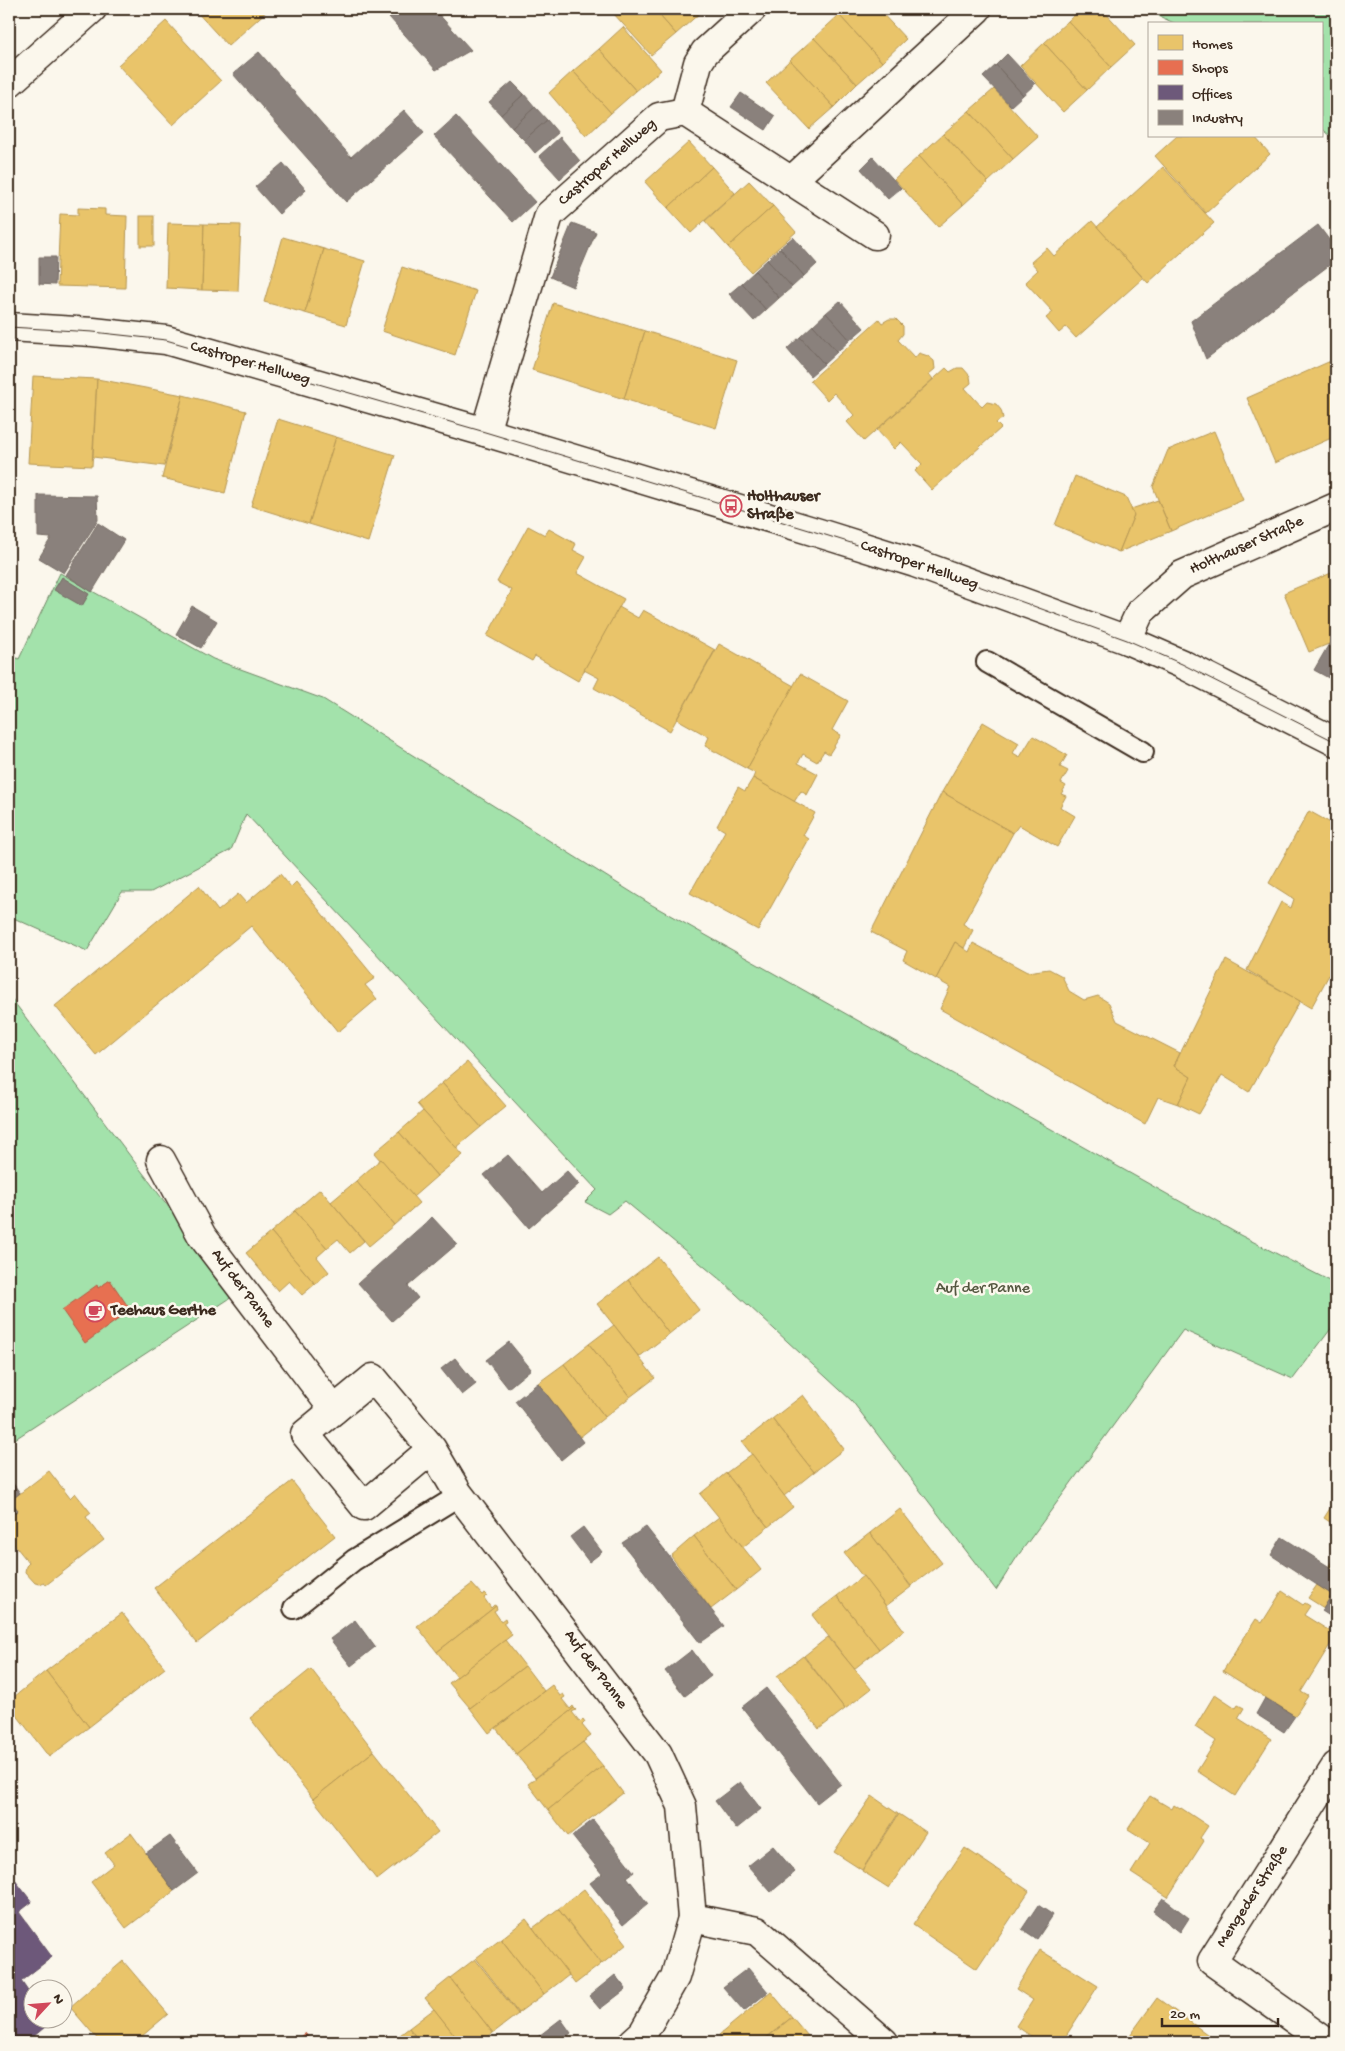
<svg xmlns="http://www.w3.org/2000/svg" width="1345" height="2051" font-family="'Gochi Hand',sans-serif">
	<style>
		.green { fill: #a3e2ab; stroke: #6f8664 }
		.homes { fill: #e9c46a; stroke: #b59653 }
		.shops { fill: #e76f51; stroke: #b35a42 }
		.offices { fill: #6d597a; stroke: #5e4b5e }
		.industry { fill: #8a817c; stroke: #726760 }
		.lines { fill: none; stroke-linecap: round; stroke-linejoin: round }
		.lane-casing { stroke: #3b2a1e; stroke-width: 24 }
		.street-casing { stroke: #3b2a1e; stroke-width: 31 }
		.secondary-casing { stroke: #3b2a1e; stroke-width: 31 }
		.lane { stroke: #fbf7ec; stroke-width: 20 }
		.street { stroke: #fbf7ec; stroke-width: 28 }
		.secondary { stroke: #fbf7ec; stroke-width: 28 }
		.tram { stroke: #3b2a1e; stroke-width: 1 }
		.labels { text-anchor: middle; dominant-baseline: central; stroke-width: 5; stroke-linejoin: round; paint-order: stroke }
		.street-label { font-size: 16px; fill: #3b2a1e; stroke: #fbf7ec }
		.poi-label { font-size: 16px; font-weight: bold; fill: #3b2a1e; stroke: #fbf7ec; text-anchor: start }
		.park-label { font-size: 16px; fill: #555841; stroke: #fbf7ec }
	</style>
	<rect width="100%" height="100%" fill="#fbf7ec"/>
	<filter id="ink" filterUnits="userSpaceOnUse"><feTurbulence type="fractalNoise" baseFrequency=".02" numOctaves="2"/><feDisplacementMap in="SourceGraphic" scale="10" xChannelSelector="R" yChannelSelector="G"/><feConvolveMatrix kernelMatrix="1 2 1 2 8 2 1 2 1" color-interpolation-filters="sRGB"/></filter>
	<g filter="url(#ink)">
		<g class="green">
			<polygon points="1152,9 1336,9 1336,140 1321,128 1321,24 1176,24 1159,16"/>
			<polygon points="60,573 213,659 323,699 652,905 1240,1235 1336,1284 1336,1322 1293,1379 1183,1330 1017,1557 996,1590 852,1401 723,1282 625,1201 608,1214 585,1202 597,1190 246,814 231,850 151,892 122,892 87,951 9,916 9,654 19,659"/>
			<polygon points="11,998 235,1295 9,1443 9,1000"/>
		</g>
		<g class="homes">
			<polygon points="194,9 269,9 228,46"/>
			<polygon points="618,9 654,9 676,34 651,55 613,13"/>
			<polygon points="654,9 698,9 701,12 676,34"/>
			<polygon points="846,9 878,9 906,39 882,62 839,15"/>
			<polygon points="1081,9 1102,9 1135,45 1111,67 1068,21"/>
			<polygon points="839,15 882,62 857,84 814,38"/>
			<polygon points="166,21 221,81 173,125 118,65"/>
			<polygon points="1068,21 1111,67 1087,90 1044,43"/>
			<polygon points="623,27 661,70 636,91 599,49"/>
			<polygon points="814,38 857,84 834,107 790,60"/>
			<polygon points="1044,43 1087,90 1063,112 1020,66"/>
			<polygon points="599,49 636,91 611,113 573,71"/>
			<polygon points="790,60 834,107 809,129 766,83"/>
			<polygon points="573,71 611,113 586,136 549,93"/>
			<polygon points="994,89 1038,137 1013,159 969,111"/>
			<polygon points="969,111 1013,159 988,182 943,134"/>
			<polygon points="943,134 988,182 963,205 919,156"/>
			<polygon points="1177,136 1254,136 1270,154 1206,213 1155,156"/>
			<polygon points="689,142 712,167 668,208 645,182"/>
			<polygon points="919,156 963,205 938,227 894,179"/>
			<polygon points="712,167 735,193 691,233 668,208"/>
			<polygon points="1163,167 1214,223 1148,283 1097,227"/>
			<polygon points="749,181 773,206 728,247 705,221"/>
			<polygon points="773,206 796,232 751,272 728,247"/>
			<polygon points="78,208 105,209 105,215 127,216 125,288 57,286 60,214 78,215"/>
			<rect x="140" y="216" width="14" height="30"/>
			<polygon points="1092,221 1143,278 1076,338 1066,327 1059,333 1046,318 1053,312 1025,282 1038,270 1031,262 1047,248 1054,256"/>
			<polygon points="168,223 204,224 202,290 166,288"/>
			<polygon points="204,224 241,225 238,291 202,290"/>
			<polygon points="283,237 324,249 305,313 264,302"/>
			<polygon points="324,249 365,261 346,325 305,313"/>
			<polygon points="402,267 476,291 455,355 382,331"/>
			<polygon points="553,303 645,331 624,399 532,370"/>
			<polygon points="879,319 882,323 889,319 896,319 903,326 903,334 898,340 915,358 919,353 928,356 934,361 935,369 929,374 933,379 864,441 847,422 854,415 834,393 827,400 810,381"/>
			<polygon points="645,331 737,360 716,428 624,399"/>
			<polygon points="1333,360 1336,368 1336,436 1275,463 1247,398"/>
			<polygon points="946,368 950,372 957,368 963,368 970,376 971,383 965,388 982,407 987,402 996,404 1001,410 1003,418 996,423 1001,428 932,490 915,471 922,464 901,442 894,449 877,430"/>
			<polygon points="33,376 97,379 92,466 28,463"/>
			<polygon points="97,379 183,395 164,466 93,457"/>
			<polygon points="183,395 246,411 225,493 162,478"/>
			<polygon points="278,419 336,437 309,524 251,506"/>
			<polygon points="1214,431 1243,500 1171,531 1153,487 1168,450"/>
			<polygon points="336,437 395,455 368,542 309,524"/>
			<polygon points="1075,476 1126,497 1134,515 1119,552 1055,525"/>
			<polygon points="1158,500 1171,531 1119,552 1134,515 1131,509"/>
			<polygon points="528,526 545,535 549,529 576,544 573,550 586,557 577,573 624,599 578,681 535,656 532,661 487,636 512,590 497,582"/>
			<polygon points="1336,571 1336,641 1309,652 1284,593"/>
			<polygon points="619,607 638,618 643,610 715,650 670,731 594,688 599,678 584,670"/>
			<polygon points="719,644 794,686 747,769 705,746 709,737 677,719"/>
			<polygon points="800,674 848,701 832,730 841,735 829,754 824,751 817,762 803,754 798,763 818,774 807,795 801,791 794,802 753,778 755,773 747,769"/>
			<polygon points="983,722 1019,743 1013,753 1020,757 1033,736 1067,755 1060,767 1068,771 1061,783 1066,786 1061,794 1066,796 1060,807 1075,816 1057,847 1019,825 1013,833 942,792"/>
			<polygon points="753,778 815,813 803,835 809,839 758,930 690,893 725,831 717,826 738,787 745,791"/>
			<polygon points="942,792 1013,833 963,924 973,930 964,948 955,942 936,979 903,960 907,951 871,932"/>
			<polygon points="1309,811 1336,826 1336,962 1311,1008 1247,970 1281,902 1291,908 1294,899 1269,883"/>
			<polygon points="280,874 291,887 296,882 375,978 365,985 377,999 338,1032 251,926 96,1055 55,1006 199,886 218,911 238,894 246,903"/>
			<polygon points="955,942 969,952 973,943 1027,972 1049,969 1062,976 1069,991 1084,1000 1098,996 1109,1003 1117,1021 1180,1053 1174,1066 1191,1077 1178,1104 1158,1097 1145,1124 940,1009 950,987 936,979"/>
			<polygon points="1226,960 1300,1001 1249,1092 1222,1075 1199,1114 1178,1104 1191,1077 1174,1066"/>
			<polygon points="467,1062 506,1106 481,1127 442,1083"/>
			<polygon points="442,1083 481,1127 456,1148 417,1104"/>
			<polygon points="423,1111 463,1155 437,1176 399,1132"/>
			<polygon points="399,1132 437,1176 413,1197 374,1153"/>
			<polygon points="381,1159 419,1203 394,1225 356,1181"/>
			<polygon points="356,1181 394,1225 369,1246 331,1202"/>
			<polygon points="320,1189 364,1241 350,1253 338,1239 327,1248 295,1211"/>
			<polygon points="295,1211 327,1248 317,1257 329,1272 315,1284 271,1232"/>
			<polygon points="271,1232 315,1284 302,1295 289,1281 278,1291 246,1253"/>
			<polygon points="658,1257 699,1310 669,1334 628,1280"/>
			<polygon points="628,1280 669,1334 639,1357 597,1304"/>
			<polygon points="614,1325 655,1378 630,1397 589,1344"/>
			<polygon points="589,1344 630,1397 605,1417 564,1364"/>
			<polygon points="564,1364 605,1417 580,1437 538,1383"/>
			<polygon points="803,1395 844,1449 814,1472 772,1419"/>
			<polygon points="772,1419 814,1472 784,1496 742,1442"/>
			<polygon points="752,1454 793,1507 768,1527 726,1473"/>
			<polygon points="49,1471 70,1498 75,1493 91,1513 86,1517 104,1540 46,1585 44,1582 40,1584 35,1583 25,1572 26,1566 29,1563 9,1538 9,1517 18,1510 10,1501"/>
			<polygon points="726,1473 768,1527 743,1547 700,1494"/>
			<polygon points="292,1481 335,1536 197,1643 154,1588"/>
			<polygon points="1336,1499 1336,1526 1324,1518"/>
			<polygon points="900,1509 942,1563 911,1586 870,1533"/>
			<polygon points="719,1517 761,1570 736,1590 694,1536"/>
			<polygon points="870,1533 911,1587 886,1606 844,1553"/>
			<polygon points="694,1536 736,1590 711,1609 671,1556"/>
			<polygon points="1336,1554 1336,1571 1329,1566"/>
			<polygon points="863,1576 904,1630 879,1649 837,1596"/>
			<polygon points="472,1584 482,1595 485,1593 487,1595 484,1598 491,1608 494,1605 496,1606 437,1652 417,1626"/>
			<polygon points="1317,1585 1332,1594 1324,1608 1308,1598"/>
			<polygon points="1282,1591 1303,1605 1305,1603 1310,1606 1304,1615 1336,1635 1301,1692 1308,1696 1295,1716 1223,1671 1256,1619 1262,1623"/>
			<polygon points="837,1596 879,1649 854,1669 812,1615"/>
			<polygon points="496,1606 497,1609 494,1611 501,1621 505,1618 506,1621 503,1623 512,1635 457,1677 437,1652"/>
			<polygon points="122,1613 165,1668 89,1727 46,1671"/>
			<polygon points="828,1637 871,1689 845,1709 804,1656"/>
			<polygon points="505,1640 525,1666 470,1708 449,1683"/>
			<polygon points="803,1656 845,1709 819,1729 777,1676"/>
			<polygon points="525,1666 544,1691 489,1733 470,1708"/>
			<polygon points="311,1669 374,1751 313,1799 250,1718"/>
			<polygon points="46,1671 89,1727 49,1757 9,1705 9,1701"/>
			<polygon points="552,1685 560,1696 563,1694 565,1697 562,1699 570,1709 573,1706 574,1708 516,1754 496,1728"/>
			<polygon points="1215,1694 1236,1708 1238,1705 1244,1708 1238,1718 1271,1739 1235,1796 1197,1771 1216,1741 1195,1727"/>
			<polygon points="574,1708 576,1710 572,1712 580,1722 583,1719 585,1722 582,1725 591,1736 535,1778 516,1754"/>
			<polygon points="583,1742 603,1766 548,1810 528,1784"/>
			<polygon points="374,1751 438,1832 377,1880 313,1799"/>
			<polygon points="603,1766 623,1793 568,1836 548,1810"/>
			<polygon points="872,1796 898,1814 862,1870 834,1852"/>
			<polygon points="1150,1796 1172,1809 1174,1805 1180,1809 1181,1808 1208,1826 1200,1838 1204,1841 1168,1897 1131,1873 1150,1843 1128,1829"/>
			<polygon points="899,1814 926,1832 889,1888 862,1871"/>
			<polygon points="131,1833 174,1891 126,1928 91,1882 114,1864 105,1853"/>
			<polygon points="965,1848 1029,1891 977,1969 913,1925"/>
			<polygon points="584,1889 627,1944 602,1964 558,1909"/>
			<polygon points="558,1909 601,1964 575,1984 533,1928"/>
			<polygon points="526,1919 569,1975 544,1994 501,1939"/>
			<polygon points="501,1939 544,1994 518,2013 476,1958"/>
			<polygon points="1040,1950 1098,1986 1062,2042 1040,2042 1016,2026 1033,2000 1016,1989"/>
			<polygon points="475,1959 518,2014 493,2033 450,1978"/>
			<polygon points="123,1961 168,2014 135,2042 100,2042 70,2007"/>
			<polygon points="450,1978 493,2033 481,2042 460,2042 425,1998"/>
			<polygon points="771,1992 792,2017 761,2042 725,2042 719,2035"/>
			<polygon points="1157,1998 1218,2042 1125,2042"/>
			<polygon points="434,2009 460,2042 420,2042 409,2028"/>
			<polygon points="792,2017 813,2042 762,2042"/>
			<polygon points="409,2028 420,2042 391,2042"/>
		</g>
		<g class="shops">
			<polygon points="110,1280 129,1308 117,1315 120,1318 85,1343 62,1310 97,1285 98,1288"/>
			<polygon points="305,2033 312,2042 294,2042"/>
		</g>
		<polygon class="offices" points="11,1875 32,1902 19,1912 52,1957 21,1981 32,1997 32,2018 49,2018 51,2022 27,2042 9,2042 9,1877"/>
		<g class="industry">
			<polygon points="382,9 434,9 471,50 436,70"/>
			<polygon points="259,52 351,157 404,110 424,133 346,202 233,74"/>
			<polygon points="1007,54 1035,84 1023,95 996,65"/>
			<polygon points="996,65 1023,95 1011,106 983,77"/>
			<polygon points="512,82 524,94 501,115 489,102"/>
			<polygon points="741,93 775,116 766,130 731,107"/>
			<polygon points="524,94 535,107 512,128 501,115"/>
			<polygon points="535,107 547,120 524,140 512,128"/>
			<polygon points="456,116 535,202 513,222 434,136"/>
			<polygon points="547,120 558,133 535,153 524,140"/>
			<polygon points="560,137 580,161 560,179 539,156"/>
			<polygon points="873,157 901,188 888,199 861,169"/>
			<polygon points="283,163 306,190 279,214 255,187"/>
			<polygon points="572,223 596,232 573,287 550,277"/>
			<polygon points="1318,225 1336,249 1336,260 1206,359 1191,321"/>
			<polygon points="793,237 817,264 804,276 780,248"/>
			<polygon points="780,248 804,276 792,287 767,260"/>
			<polygon points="39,257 56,257 55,285 39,284"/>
			<polygon points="767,260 792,287 779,298 755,271"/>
			<polygon points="755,271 779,298 766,310 742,283"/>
			<polygon points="742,283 766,310 754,321 729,294"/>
			<polygon points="840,301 864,328 850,340 826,313"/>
			<polygon points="826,313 850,340 837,352 813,325"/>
			<polygon points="813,325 837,352 824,364 800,337"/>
			<polygon points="800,337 824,364 810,376 787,349"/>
			<polygon points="38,495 97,496 98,520 64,573 39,558 51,538 38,537"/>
			<polygon points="98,523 124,540 92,592 66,575"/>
			<polygon points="62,577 89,594 82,606 54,590"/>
			<polygon points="192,606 217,621 201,648 176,634"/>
			<polygon points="1329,644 1336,648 1336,682 1314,670"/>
			<polygon points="508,1155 542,1193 567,1171 579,1184 529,1228 484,1175"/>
			<polygon points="432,1217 457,1244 408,1286 418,1298 392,1321 358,1283"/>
			<polygon points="509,1342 531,1369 508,1388 486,1360"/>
			<polygon points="455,1358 476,1384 462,1395 441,1369"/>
			<polygon points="538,1383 583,1442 561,1460 515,1401"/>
			<polygon points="9,1478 20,1493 10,1501 18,1510 9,1517"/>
			<polygon points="583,1527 602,1552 589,1562 570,1537"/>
			<polygon points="646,1527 724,1626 700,1643 622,1543"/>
			<polygon points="1282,1537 1336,1571 1336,1593 1334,1596 1271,1555"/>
			<polygon points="1332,1594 1336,1597 1336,1620 1322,1611"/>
			<polygon points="355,1620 375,1647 351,1666 330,1639"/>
			<polygon points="692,1650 711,1676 685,1696 665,1671"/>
			<polygon points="766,1688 841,1784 817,1803 742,1707"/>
			<polygon points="1265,1698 1295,1716 1284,1732 1256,1714"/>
			<polygon points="740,1782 761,1809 736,1829 715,1801"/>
			<polygon points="593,1820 634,1872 627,1877 648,1904 623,1925 590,1883 602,1874 572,1836"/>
			<polygon points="170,1836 198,1873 174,1891 146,1853"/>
			<polygon points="773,1846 795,1872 771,1892 748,1866"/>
			<polygon points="1163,1898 1189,1918 1180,1932 1153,1911"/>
			<polygon points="1038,1905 1053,1915 1037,1939 1022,1929"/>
			<polygon points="748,1968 768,1992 744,2011 723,1987"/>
			<polygon points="615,1975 626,1989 600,2009 589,1996"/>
			<polygon points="561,2019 571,2033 560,2042 538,2042 535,2039"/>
		</g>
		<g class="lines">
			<g class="lane-casing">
				<g id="lane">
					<polyline points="987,662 1143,752"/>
					<polyline points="294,1608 354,1560 460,1495"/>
				</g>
			</g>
			<g class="street-casing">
				<g id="street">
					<polyline points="685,112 698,63 705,52 752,9"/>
					<polyline points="791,181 977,9"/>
					<polyline points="485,432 549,215 659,117 685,112 875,235"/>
					<polyline points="1127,640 1140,612 1182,575 1336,507"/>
					<polyline points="161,1160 202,1236 334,1410"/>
					<polyline points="432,1449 364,1506 305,1434 373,1378 432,1449 458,1493 658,1754 682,1806 692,1918 675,1977 643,2033 633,2042"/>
					<polyline points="692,1918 757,1931 884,2042"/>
					<polyline points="1326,2042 1212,1961 1336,1766"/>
				</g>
			</g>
			<g class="secondary-casing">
				<g id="secondary">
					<polyline points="9,83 92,9"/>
					<polyline points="9,327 93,332 166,340 485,432 819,533 915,563 1127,640 1182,664 1336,742"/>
				</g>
			</g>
			<use href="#lane" class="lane"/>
			<use href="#street" class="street"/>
			<use href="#secondary" class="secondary"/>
			<polyline class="tram" points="9,327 93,332 166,340 485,432 819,533 915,563 1127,640 1182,664 1336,742"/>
		</g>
	</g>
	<defs>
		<g id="bus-ring" transform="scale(1.125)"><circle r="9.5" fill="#fbf7ec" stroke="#d1495b" stroke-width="1.5"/><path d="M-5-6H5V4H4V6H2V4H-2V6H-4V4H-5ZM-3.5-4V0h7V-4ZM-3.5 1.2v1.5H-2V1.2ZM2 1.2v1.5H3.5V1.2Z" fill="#d1495b"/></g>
		<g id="cafe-ring" transform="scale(1.125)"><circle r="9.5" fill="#fbf7ec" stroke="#d1495b" stroke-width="1.5"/><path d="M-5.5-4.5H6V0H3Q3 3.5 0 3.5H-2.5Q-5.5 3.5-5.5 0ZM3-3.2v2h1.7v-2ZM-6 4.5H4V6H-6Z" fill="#d1495b"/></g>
	</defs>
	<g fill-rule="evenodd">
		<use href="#bus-ring" x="731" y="506"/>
		<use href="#cafe-ring" x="95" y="1311"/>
	</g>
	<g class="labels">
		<g class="street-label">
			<text transform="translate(608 163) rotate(-41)">Castroper Hellweg</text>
			<text transform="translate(250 364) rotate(16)">Castroper Hellweg</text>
			<text transform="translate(1247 546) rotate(-24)">Holthauser Straße</text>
			<text transform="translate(919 566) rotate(19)">Castroper Hellweg</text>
			<text transform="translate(242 1289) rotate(53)">Auf der Panne</text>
			<text transform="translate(595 1670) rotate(53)">Auf der Panne</text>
			<text transform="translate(1253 1897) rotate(-57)">Mengeder Straße</text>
		</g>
		<g class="poi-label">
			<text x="747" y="497">Holthauser<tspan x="747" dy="18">Straße</tspan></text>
			<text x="111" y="1311">Teehaus Gerthe</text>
		</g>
		<g class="park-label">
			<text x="983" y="1289">Auf der Panne</text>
		</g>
	</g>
	<rect width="1345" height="2051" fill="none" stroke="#fbf7ec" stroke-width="30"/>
	<rect x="15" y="15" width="1315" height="2021" fill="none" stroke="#3b2a1e" stroke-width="2" filter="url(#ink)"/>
	<rect x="1148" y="22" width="175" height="115" fill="#fbf7ec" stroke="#aea59a"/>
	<rect x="1158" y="35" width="25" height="15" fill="#e9c46a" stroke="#aea59a"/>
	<text x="1192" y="48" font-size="15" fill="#3b2a1e">Homes</text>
	<rect x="1158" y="60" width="25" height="15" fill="#e76f51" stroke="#aea59a"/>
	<text x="1192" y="72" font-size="15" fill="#3b2a1e">Shops</text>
	<rect x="1158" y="85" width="25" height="15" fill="#6d597a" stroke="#aea59a"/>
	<text x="1192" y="98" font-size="15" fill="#3b2a1e">Offices</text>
	<rect x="1158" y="110" width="25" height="15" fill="#8a817c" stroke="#aea59a"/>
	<text x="1192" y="122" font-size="15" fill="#3b2a1e">Industry</text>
	<g transform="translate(48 2004) rotate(64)"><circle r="24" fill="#fbf7ec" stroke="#aea59a"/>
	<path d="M0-4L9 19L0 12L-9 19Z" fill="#d1495b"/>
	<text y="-8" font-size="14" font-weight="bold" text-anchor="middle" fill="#3b2a1e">N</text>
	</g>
	<path d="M1162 2018v8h116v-8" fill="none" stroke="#3b2a1e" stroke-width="2.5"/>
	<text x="1170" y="2018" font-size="15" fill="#3b2a1e" stroke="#fbf7ec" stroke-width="4" paint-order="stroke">20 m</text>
</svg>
